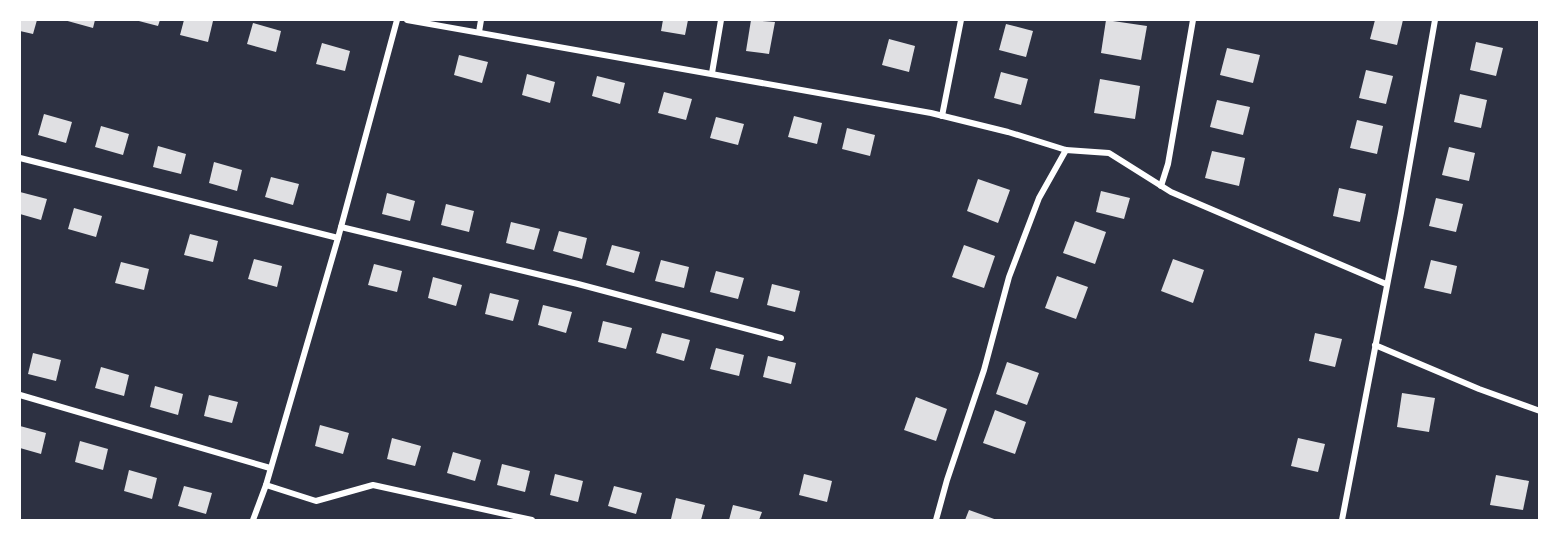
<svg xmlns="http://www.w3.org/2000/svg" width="1559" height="540" font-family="'Open Sans',sans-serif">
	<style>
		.building { fill: #e0e0e3 }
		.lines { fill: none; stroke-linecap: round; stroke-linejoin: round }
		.minor { stroke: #fff; stroke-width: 6 }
	</style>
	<rect width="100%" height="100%" fill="#2d3142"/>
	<g class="building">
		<polygon points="20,20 37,20 33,34 20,31"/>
		<polygon points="64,20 95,20 93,28"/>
		<polygon points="135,20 160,20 158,26"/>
		<polygon points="184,20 213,21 208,42 180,35"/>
		<polygon points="663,20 688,20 685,35 661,31"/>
		<polygon points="751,20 775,22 769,54 746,51"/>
		<polygon points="1106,20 1147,26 1141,60 1101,53"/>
		<polygon points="1375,20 1403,20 1397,45 1370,39"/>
		<polygon points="253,23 281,31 276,52 247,44"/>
		<polygon points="1006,24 1033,31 1026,57 999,50"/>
		<polygon points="889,39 915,46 909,72 882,65"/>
		<polygon points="1476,42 1503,48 1496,76 1470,70"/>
		<polygon points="322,43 350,51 345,71 316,64"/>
		<polygon points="1227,48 1260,55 1253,83 1220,75"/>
		<polygon points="459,55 488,62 482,83 454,75"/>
		<polygon points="1366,70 1393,76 1386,104 1359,98"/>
		<polygon points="1001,72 1028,79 1021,105 994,98"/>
		<polygon points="527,74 555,82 550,103 522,95"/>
		<polygon points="597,76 625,83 620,104 592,96"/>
		<polygon points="1100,79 1140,86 1135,119 1094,113"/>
		<polygon points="664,92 692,99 686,120 658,113"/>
		<polygon points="1460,94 1487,100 1481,128 1454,122"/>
		<polygon points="1217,100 1250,107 1243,135 1210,127"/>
		<polygon points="44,114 72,122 66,143 38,135"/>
		<polygon points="794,116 822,123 817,144 788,137"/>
		<polygon points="716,117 744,124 738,145 710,138"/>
		<polygon points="1357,120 1383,126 1377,154 1350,148"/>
		<polygon points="101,126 129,134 123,155 95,147"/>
		<polygon points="847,128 875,135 870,156 842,149"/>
		<polygon points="158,146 186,154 181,174 153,167"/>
		<polygon points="1449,147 1475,153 1469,181 1442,175"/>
		<polygon points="1212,151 1245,158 1239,186 1205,178"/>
		<polygon points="214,162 242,170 237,191 209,183"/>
		<polygon points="271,177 299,184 293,205 265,197"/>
		<polygon points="978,179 1010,190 998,223 967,211"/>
		<polygon points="1339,188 1366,194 1360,222 1333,216"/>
		<polygon points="1101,191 1130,198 1124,219 1096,212"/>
		<polygon points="20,192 47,199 41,220 20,214"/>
		<polygon points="387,193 415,201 410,221 382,214"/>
		<polygon points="1436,198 1463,204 1456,232 1429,226"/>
		<polygon points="446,204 474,211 469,232 441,225"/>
		<polygon points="74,208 102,216 96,237 68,229"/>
		<polygon points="1075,221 1106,232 1095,264 1063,253"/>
		<polygon points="511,222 540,229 534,250 506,243"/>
		<polygon points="559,231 587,238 582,259 553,251"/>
		<polygon points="190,234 218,241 213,262 184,255"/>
		<polygon points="612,245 640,252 634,273 606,265"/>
		<polygon points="964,245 995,256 984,288 952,277"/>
		<polygon points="254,259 282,266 277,287 248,279"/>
		<polygon points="1173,259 1204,270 1193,303 1161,291"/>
		<polygon points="661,260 689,267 684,288 655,281"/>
		<polygon points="1431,260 1457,266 1451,294 1424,288"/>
		<polygon points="121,262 149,269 144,290 115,283"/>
		<polygon points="374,264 402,271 397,292 368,285"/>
		<polygon points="716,271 744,278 738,299 710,292"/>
		<polygon points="1057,276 1088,287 1076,319 1045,308"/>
		<polygon points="433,277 462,285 456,306 428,298"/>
		<polygon points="772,284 800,291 795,312 767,305"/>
		<polygon points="490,293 519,300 513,321 485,314"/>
		<polygon points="543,305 572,312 566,333 538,325"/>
		<polygon points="603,321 632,328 626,349 598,342"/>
		<polygon points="662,333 690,340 684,361 656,353"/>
		<polygon points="1315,333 1342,339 1335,367 1309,361"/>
		<polygon points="716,348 744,355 739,376 710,369"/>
		<polygon points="33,353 61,360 56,381 28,374"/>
		<polygon points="768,356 796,363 791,384 763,377"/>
		<polygon points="1007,362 1039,373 1027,405 996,394"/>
		<polygon points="101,367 129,375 124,396 95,388"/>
		<polygon points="155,386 183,394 178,415 150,407"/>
		<polygon points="1402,393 1435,398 1429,432 1397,427"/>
		<polygon points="209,395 238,402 232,423 204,416"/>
		<polygon points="916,397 947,409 936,441 904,430"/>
		<polygon points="995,410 1026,422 1015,454 983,443"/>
		<polygon points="320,425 349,433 343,454 315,446"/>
		<polygon points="20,426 46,433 41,454 20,448"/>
		<polygon points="392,438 421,446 415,466 387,459"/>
		<polygon points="1298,438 1325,444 1318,472 1291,466"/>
		<polygon points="80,441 108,449 103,470 75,462"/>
		<polygon points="453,452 481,460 475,481 447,473"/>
		<polygon points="502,464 530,471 525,492 497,485"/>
		<polygon points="129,470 157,478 152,499 124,491"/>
		<polygon points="555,474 583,481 578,502 550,495"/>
		<polygon points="804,474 832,481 827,502 799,495"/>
		<polygon points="1496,475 1529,481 1523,510 1490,505"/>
		<polygon points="184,486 212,493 206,514 178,506"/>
		<polygon points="614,486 642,493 636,514 608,506"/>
		<polygon points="676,498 705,505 701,520 671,519"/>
		<polygon points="733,505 762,512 759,520 729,520"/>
		<polygon points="969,510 997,520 965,520"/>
	</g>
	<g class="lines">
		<g class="minor">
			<polyline points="407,20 931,113 1008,132 1066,150 1109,153 1171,192 1386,284"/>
			<polyline points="479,32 481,20"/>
			<polyline points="712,73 721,20"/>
			<polyline points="942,116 961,20"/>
			<polyline points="20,158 338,238"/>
			<polyline points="1161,186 1168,164 1193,20"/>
			<polyline points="341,227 578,284 781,338"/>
			<polyline points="1375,345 1479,389 1540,411"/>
			<polyline points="20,395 270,468"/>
			<polyline points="266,485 316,501 373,485 532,520"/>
			<polyline points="253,520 266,485 338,238 397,20"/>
			<polyline points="936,520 947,480 984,370 1009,277 1039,198 1066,150"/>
			<polyline points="1342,520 1401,213 1435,20"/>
		</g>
	</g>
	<rect width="1559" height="540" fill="none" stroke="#ffffff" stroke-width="42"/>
</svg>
